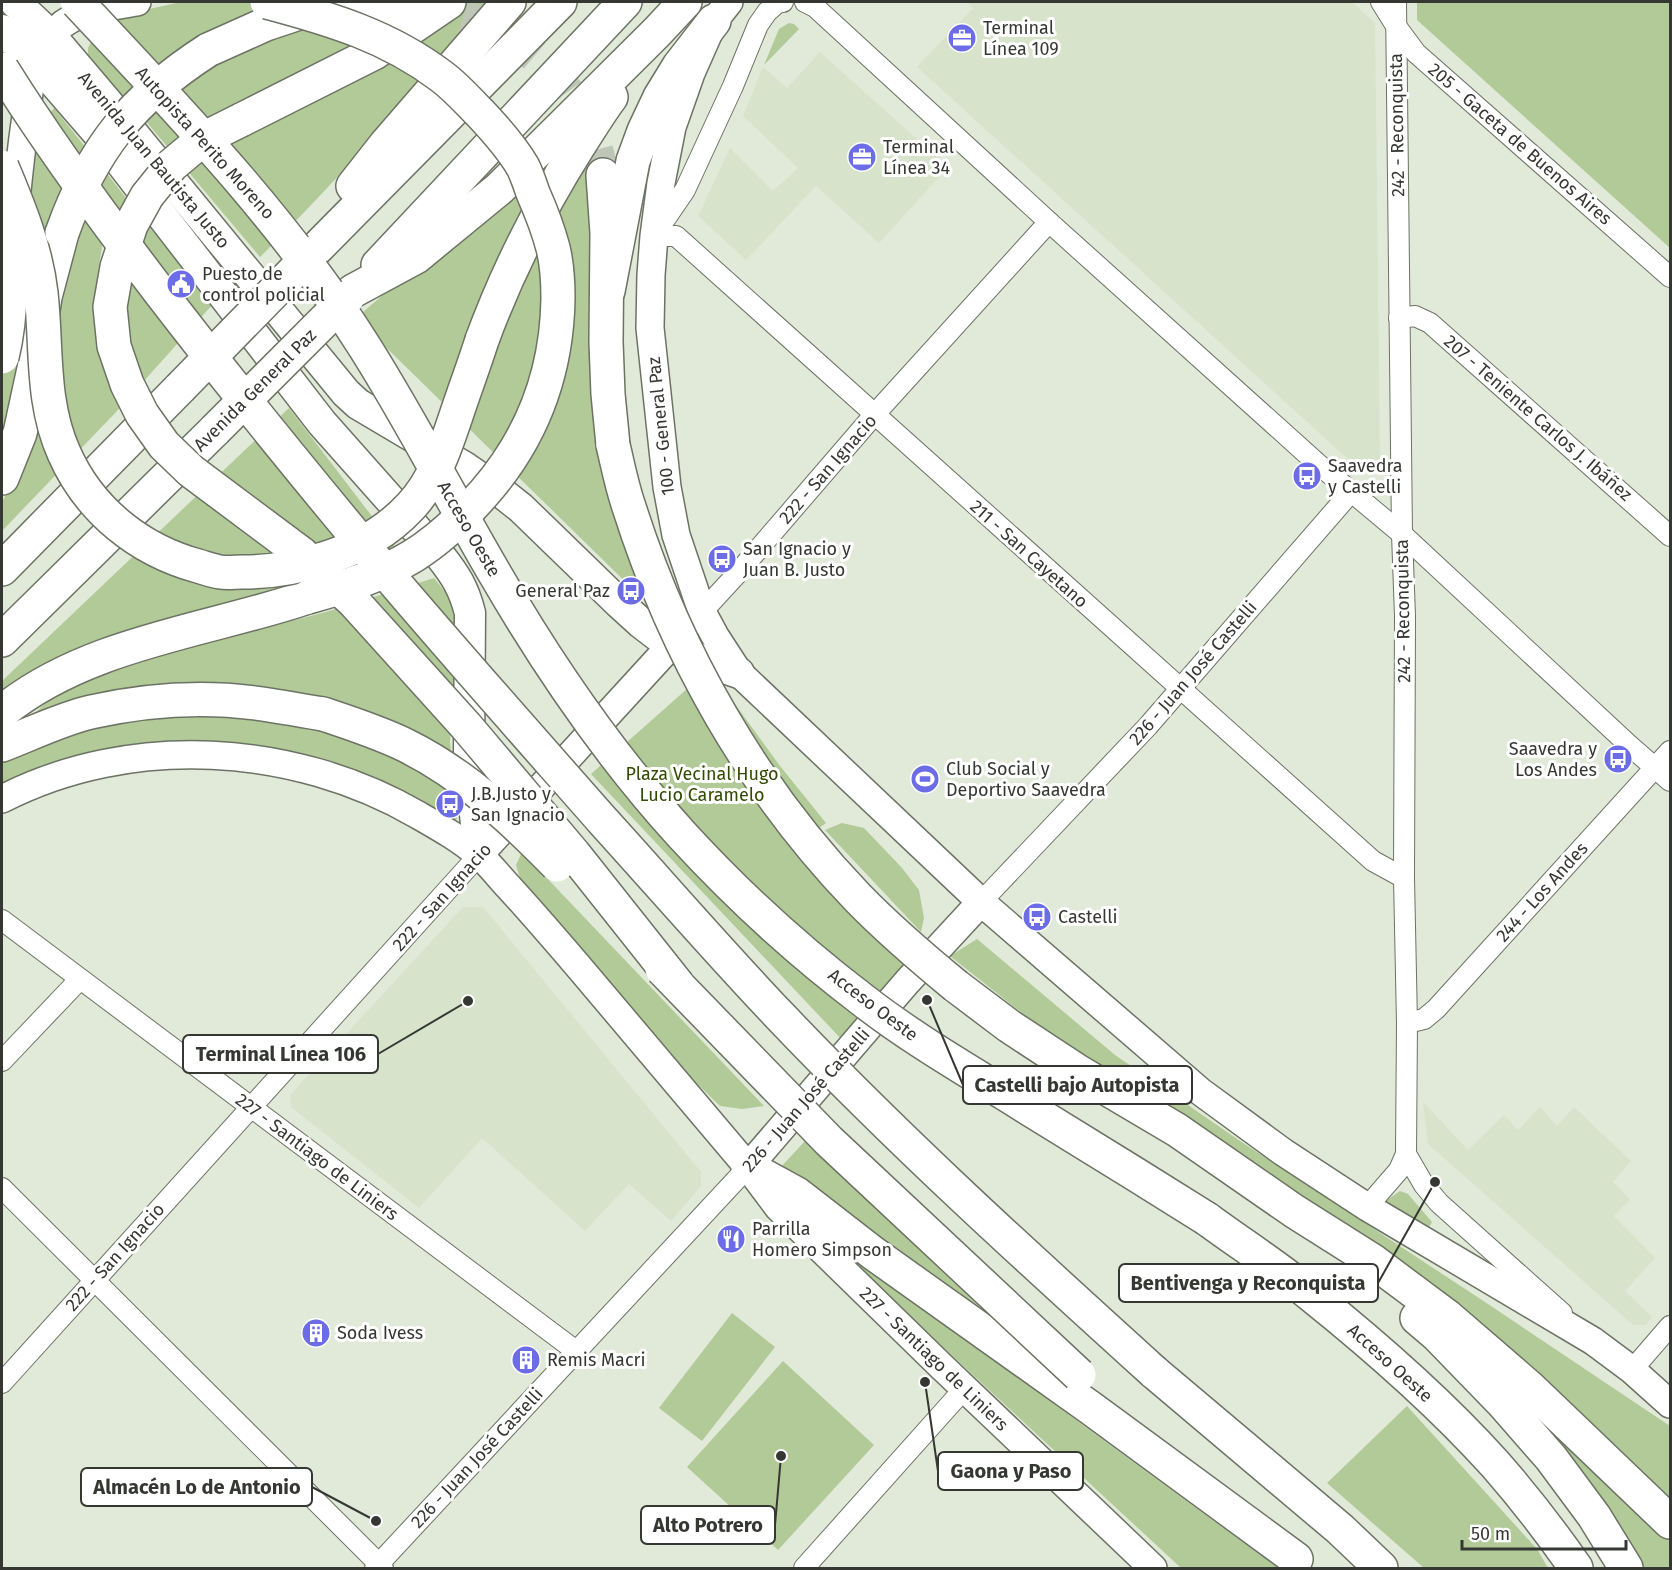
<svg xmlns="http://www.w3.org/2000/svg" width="1672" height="1570" font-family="'Fira Sans',sans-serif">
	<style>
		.built { fill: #d7e3cb }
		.green { fill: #b1ca97 }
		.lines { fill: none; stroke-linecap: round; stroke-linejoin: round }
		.highway-tunnel { stroke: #bfc6b8; stroke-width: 33; stroke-dasharray: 33 16; stroke-linecap: butt }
		.street-casing { stroke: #6c7364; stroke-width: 22 }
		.secondary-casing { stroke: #6c7364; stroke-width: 30 }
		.primary-casing { stroke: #6c7364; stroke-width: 33 }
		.highway-casing { stroke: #6c7364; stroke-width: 36 }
		.street { stroke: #fff; stroke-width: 20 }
		.secondary { stroke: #fff; stroke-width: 27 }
		.primary { stroke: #fff; stroke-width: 30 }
		.highway { stroke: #fff; stroke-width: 33 }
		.highway-bridge-casing { stroke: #6c7364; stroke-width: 36; stroke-linecap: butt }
		.highway-bridge { stroke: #fff; stroke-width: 33 }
		.labels { text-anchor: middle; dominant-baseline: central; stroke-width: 6; stroke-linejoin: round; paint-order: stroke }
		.poi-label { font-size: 18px; fill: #353832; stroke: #fff; text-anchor: start }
		.street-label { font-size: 18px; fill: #353832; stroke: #fff }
		.park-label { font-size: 18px; fill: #314b02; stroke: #fff }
		.leader { fill: none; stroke: #353832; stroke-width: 2 }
		.callout-dot { fill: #353832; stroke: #fff; stroke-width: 2 }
		.callout { fill: #fff; stroke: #353832; stroke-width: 2 }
		.callout-label { font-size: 20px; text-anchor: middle; font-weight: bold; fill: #353832 }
	</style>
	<rect width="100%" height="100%" fill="#e1e9d9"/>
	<g class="built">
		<polygon points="967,2 1352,2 1375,23 1380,461 1360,470 917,67 973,8"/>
		<polygon points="820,52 948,167 879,243 816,186 746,260 698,216 730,148 773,191 798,168 743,116 763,67 787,88"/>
		<polygon points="463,907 483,907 701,1172 701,1186 671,1221 629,1184 585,1231 482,1138 419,1208 291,1107 290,1095"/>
		<polygon points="1423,1102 1468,1150 1504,1115 1518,1130 1540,1107 1557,1126 1574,1107 1631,1161 1613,1182 1630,1199 1614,1216 1655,1258 1625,1291 1652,1317 1645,1325 1633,1325 1428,1144"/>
	</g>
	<g class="green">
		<polygon points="181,2 283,2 126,100 88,55 88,48 92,40 109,23 122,15"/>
		<path d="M465 2H489C416 89 342 177 260 257L144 119 174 90 261 35 365 17 353 47 232 105 244 129 442 18Z"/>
		<polygon points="1417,2 1670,2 1670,248 1417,20"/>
		<polygon points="789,23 794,24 799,29 764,65 779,29"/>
		<polygon points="54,108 86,148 2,446 2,358 24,198 33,170 42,123"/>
		<polygon points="577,122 594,166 648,604 356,318 536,164"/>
		<polygon points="105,171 126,198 103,241 98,271 96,305 122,306 145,220 213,304 116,412 2,531 2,503 7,492 62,270"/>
		<polygon points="289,408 397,549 280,598 2,701 2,681"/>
		<polygon points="434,578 450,598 458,620 458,666 450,741 457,819 448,823 391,791 326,766 274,756 202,747 133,750 55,763 2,785 2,758 31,745 87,725 138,714 191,707 253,712 336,729 414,767 417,744 328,709 206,690 125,697 42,718 36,712 49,700 93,677 201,644 326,612"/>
		<polygon points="688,688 732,700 780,766 826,823 796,845 915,967 845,1043 591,774"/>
		<polygon points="842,823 864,828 902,868 919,890 924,918 921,932 825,830"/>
		<polygon points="522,852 764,1106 742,1109 720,1106 680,1067 525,895 516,865"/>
		<polygon points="977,939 1115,1055 1246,1145 1488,1304 1670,1426 1670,1505 1188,1119 1042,1029 950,956"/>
		<polygon points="805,1141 1004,1330 780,1168"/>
		<polygon points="1400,1191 1408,1194 1432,1222 1429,1227 1384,1202"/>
		<polygon points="793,1208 924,1309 1278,1568 1181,1568"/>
		<polygon points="732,1313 775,1347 702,1441 659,1408"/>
		<polygon points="783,1361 874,1445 778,1550 687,1467"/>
		<polygon points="1496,1365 1670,1530 1670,1568 1639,1568"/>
		<polygon points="1407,1406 1537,1549 1548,1568 1424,1568 1327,1483"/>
	</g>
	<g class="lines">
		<path class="highway-tunnel" d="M415 9C426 10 437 10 447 12 513 27 566 73 592 135 597 147 599 162 603 175"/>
		<g class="street-casing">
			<g id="street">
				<polyline points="805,2 815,7 1049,222 1318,464 1402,534 1629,745 1670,781"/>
				<polyline points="1381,2 1396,26 1416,53 1670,277"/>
				<polyline points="657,231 685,190 733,86 758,25 767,12 777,3 783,2"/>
				<polyline points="654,236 676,236 1373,861 1404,878"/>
				<polyline points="1399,318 1415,316 1430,323 1670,536"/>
				<polyline points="702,612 736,575 874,415 1049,222"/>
				<polyline points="981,902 1148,726 1351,492"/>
				<polyline points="2,920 576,1351"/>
				<polyline points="1407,1023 1424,1019 1436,1009 1670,751"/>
				<polyline points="2,1061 80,979"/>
				<polyline points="1406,1154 1424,1185 1439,1203 1562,1313"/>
				<polyline points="2,1188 383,1568"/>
				<polyline points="1367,1207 1399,1170 1406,1154 1407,1023 1404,878 1405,616 1402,534 1396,2"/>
				<polyline points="1632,1370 1670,1326"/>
				<polyline points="2,1383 479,855"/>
				<polyline points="375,1568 748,1167"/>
				<polyline points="804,1568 964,1389"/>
			</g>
		</g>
		<g class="secondary-casing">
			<g id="secondary">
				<polyline points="729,2 714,21 691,73 672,127 661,183 654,236 651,275 650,328 667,487 676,535 702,612 715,636 739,673 981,902 1201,1092 1283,1152 1367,1207 1593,1341 1632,1370 1670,1404"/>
				<path d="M16 201C19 171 22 140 27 110 29 91 31 69 40 52 46 42 54 32 63 24 84 9 113 6 137 2"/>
				<path d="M2 799C131 733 294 743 418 815 439 827 462 840 480 856 489 864 497 874 505 883 530 910 554 938 578 966 634 1033 691 1100 748 1167L778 1207 940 1365 1153 1568"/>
				<polyline points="479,855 685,630"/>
				<polyline points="748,1167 907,982 981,902"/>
			</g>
		</g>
		<g class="primary-casing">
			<g id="primary">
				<polyline points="15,2 51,36 107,102 346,393 358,404 466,468 502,493 521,508 619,603 641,623 671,646 706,662 739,673"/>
				<path d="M2 30 36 62 101 137 322 423 441 557C456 576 464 589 470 613L469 752 479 855"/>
			</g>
		</g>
		<g class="highway-casing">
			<g id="highway">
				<polyline points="208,50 266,24 305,11 357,6 406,8"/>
				<polyline points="241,120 374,53 449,2"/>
				<polyline points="603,175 607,233 606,342 608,394 613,445"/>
				<polyline points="353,186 386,144 509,2"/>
				<polyline points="312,253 560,2"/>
				<polyline points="378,265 625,2"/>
				<polyline points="353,291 416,257 500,188 657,32 685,2"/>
				<polyline points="608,291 633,161 644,131 660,97 679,66 714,21"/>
				<path d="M482 340C507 272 539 209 578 147 589 130 599 113 611 97"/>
				<polyline points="2,478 20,433 35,364 45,297 62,233"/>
				<polyline points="2,569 180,388"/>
				<polyline points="2,640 215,430"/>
				<path d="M2 712C86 643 207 631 308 597"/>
				<path d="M2 745C31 734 61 719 91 712 145 700 201 696 255 703 277 706 300 710 323 714"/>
				<polyline points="956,986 1009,1026 1079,1072 1177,1130 1294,1211 1373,1261 1448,1317 1529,1387 1670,1522"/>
				<polyline points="748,1167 797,1194 873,1253 1092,1409 1296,1559"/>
				<path d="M1207 1219C1241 1244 1277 1267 1310 1294 1375 1346 1439 1402 1495 1464 1524 1497 1551 1532 1576 1568"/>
				<polyline points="1417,1318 1437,1335 1502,1402 1551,1458 1594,1516 1626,1568"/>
				<polyline points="1154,1372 1340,1529 1381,1568"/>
			</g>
		</g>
		<use href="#street" class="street"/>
		<use href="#secondary" class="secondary"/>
		<use href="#primary" class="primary"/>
		<use href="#highway" class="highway"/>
		<g class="highway-bridge-casing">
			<g id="highway-bridge">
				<path d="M77 2C179 111 284 219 364 346 411 420 451 499 495 574 549 667 610 756 682 835 738 896 798 951 864 1001 913 1039 967 1070 1020 1103 1082 1141 1145 1180 1207 1219"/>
				<path d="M267 2C331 19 388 36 441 76 456 87 468 101 481 114 496 130 512 148 523 167 527 175 530 184 533 193 541 211 548 229 553 248 557 264 558 282 558 298 557 372 533 437 484 493 463 517 440 539 413 556 380 576 345 587 308 597"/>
				<path d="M2 69C50 146 104 219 159 291 232 386 307 478 384 570 456 655 530 738 603 821 662 886 719 952 780 1016 899 1141 1026 1256 1154 1372"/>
				<polyline points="241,120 203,139 172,165 147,196 131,225 117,267 110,307 114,346 127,384 142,414 164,445 191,471 302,554 354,602 466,726 574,854 678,985"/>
				<path d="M2 167C19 207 36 249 41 293 47 347 41 402 64 453 89 510 139 550 198 566 205 568 213 571 220 572 227 573 235 572 243 572 270 572 296 568 323 559 356 549 387 532 411 506 435 480 446 446 457 413 465 389 474 365 482 340"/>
				<path d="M62 233C92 149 132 99 208 50"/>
				<path d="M2 357C13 312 11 264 8 218"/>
				<polyline points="180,388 312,253"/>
				<polyline points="215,430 348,297"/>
				<path d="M613 445C618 466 622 487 629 507 675 652 752 788 858 898 889 930 922 958 956 986"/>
				<path d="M323 714C350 723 378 732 405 745 464 774 512 819 557 865"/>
				<polyline points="662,969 829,1141 1079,1375"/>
			</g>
		</g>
		<use href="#highway-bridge" class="highway-bridge"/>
	</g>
	<defs>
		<g id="office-disc" transform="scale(1.5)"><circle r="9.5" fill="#6c6ce6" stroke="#fff"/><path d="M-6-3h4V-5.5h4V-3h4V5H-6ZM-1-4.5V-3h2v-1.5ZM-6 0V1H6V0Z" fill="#fff"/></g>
		<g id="civic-disc" transform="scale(1.5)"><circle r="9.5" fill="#6c6ce6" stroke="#fff"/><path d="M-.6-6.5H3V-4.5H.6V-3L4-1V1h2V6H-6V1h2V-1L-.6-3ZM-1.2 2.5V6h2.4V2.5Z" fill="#fff"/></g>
		<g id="bus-disc" transform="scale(1.5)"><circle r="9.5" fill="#6c6ce6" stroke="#fff"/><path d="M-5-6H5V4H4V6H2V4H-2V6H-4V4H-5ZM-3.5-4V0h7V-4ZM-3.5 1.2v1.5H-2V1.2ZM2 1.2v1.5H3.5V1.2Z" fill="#fff"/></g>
		<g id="stadium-disc" transform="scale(1.5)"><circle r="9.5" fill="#6c6ce6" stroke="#fff"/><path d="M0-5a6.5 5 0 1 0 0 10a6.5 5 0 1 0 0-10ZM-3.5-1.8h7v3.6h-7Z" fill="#fff"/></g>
		<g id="restaurant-disc" transform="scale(1.5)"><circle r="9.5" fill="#6c6ce6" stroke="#fff"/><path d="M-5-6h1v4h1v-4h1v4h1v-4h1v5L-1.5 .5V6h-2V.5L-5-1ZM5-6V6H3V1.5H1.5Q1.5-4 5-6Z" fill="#fff"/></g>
		<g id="building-disc" transform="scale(1.5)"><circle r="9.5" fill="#6c6ce6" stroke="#fff"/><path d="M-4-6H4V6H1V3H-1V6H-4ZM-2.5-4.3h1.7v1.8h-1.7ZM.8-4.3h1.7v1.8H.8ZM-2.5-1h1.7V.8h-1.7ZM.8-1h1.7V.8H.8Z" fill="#fff"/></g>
	</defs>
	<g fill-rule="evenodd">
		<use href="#office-disc" x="962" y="38"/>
		<use href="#office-disc" x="862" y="157"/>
		<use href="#civic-disc" x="181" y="284"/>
		<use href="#bus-disc" x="1307" y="476"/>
		<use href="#bus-disc" x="722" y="559"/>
		<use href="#bus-disc" x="631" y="591"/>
		<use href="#bus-disc" x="1618" y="759"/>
		<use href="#stadium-disc" x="925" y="779"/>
		<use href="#bus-disc" x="450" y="804"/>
		<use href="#bus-disc" x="1037" y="917"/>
		<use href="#restaurant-disc" x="731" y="1239"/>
		<use href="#building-disc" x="316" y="1333"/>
		<use href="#building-disc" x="526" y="1360"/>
	</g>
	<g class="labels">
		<g class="poi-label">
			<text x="983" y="28">Terminal<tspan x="983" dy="21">Línea 109</tspan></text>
			<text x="883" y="147">Terminal<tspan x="883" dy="21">Línea 34</tspan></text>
			<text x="202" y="274">Puesto de<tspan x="202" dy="21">control policial</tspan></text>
			<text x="1328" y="466">Saavedra<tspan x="1328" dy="21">y Castelli</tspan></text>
			<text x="743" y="549">San Ignacio y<tspan x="743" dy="21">Juan B. Justo</tspan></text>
			<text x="610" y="591" text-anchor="end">General Paz</text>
			<text x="1597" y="749" text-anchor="end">Saavedra y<tspan x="1597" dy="21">Los Andes</tspan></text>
			<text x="946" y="769">Club Social y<tspan x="946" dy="21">Deportivo Saavedra</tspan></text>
			<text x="471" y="794">J.B.Justo y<tspan x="471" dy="21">San Ignacio</tspan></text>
			<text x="1058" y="917">Castelli</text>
			<text x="752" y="1229">Parrilla<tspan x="752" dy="21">Homero Simpson</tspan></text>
			<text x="337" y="1333">Soda Ivess</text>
			<text x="547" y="1360">Remis Macri</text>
		</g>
		<g class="street-label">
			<text transform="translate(1397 125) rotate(-91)">242 - Reconquista</text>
			<text transform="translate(205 143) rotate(48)">Autopista Perito Moreno</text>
			<text transform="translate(1520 144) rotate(41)">205 - Gaceta de Buenos Aires</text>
			<text transform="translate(154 160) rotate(50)">Avenida Juan Bautista Justo</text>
			<text transform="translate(255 390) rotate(-45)">Avenida General Paz</text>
			<text transform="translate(1538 418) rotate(41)">207 - Teniente Carlos J. Ibáñez</text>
			<text transform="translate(661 426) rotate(-96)">100 - General Paz</text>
			<text transform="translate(828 469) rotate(-49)">222 - San Ignacio</text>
			<text transform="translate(469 529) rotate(60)">Acceso Oeste</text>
			<text transform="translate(1029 554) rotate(42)">211 - San Cayetano</text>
			<text transform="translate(1403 611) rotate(-91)">242 - Reconquista</text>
			<text transform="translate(1193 673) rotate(-49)">226 - Juan José Castelli</text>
			<text transform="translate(1542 892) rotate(-48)">244 - Los Andes</text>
			<text transform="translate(442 897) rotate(-48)">222 - San Ignacio</text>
			<text transform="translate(873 1005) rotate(37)">Acceso Oeste</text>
			<text transform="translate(806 1100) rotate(-49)">226 - Juan José Castelli</text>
			<text transform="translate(317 1157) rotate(37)">227 - Santiago de Liniers</text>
			<text transform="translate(115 1257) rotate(-48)">222 - San Ignacio</text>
			<text transform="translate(934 1359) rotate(44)">227 - Santiago de Liniers</text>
			<text transform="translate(1390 1363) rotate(42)">Acceso Oeste</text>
			<text transform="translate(477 1458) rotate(-47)">226 - Juan José Castelli</text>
		</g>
		<g class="park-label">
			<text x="702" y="774">Plaza Vecinal Hugo<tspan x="702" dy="21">Lucio Caramelo</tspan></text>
		</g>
	</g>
	<path class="leader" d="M468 1001L378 1054M927 1000L963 1085M1435 1182L1378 1283M925 1382L938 1471M376 1521L312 1487M781 1456L775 1525"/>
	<g class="callout-dot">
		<circle cx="468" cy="1001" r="6"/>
		<circle cx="927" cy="1000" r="6"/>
		<circle cx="1435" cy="1182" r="6"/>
		<circle cx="925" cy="1382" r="6"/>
		<circle cx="376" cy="1521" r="6"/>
		<circle cx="781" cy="1456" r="6"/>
	</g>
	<g class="callout">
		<rect x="183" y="1035" width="195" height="38" rx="6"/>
		<rect x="963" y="1066" width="229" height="38" rx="6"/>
		<rect x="1119" y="1264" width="259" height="38" rx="6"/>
		<rect x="938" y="1452" width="145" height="38" rx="6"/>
		<rect x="81" y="1468" width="231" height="38" rx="6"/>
		<rect x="641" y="1506" width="134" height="38" rx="6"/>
	</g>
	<g class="callout-label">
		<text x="281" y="1061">Terminal Línea 106</text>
		<text x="1077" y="1092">Castelli bajo Autopista</text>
		<text x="1248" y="1290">Bentivenga y Reconquista</text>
		<text x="1011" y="1478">Gaona y Paso</text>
		<text x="197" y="1494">Almacén Lo de Antonio</text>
		<text x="708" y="1532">Alto Potrero</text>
	</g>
	<rect width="1672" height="1570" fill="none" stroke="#353832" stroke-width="6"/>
	<path d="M1462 1540v9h164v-9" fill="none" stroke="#353832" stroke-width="3"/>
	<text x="1471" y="1540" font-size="18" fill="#353832" stroke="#ffffff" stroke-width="4.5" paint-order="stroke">50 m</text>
</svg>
